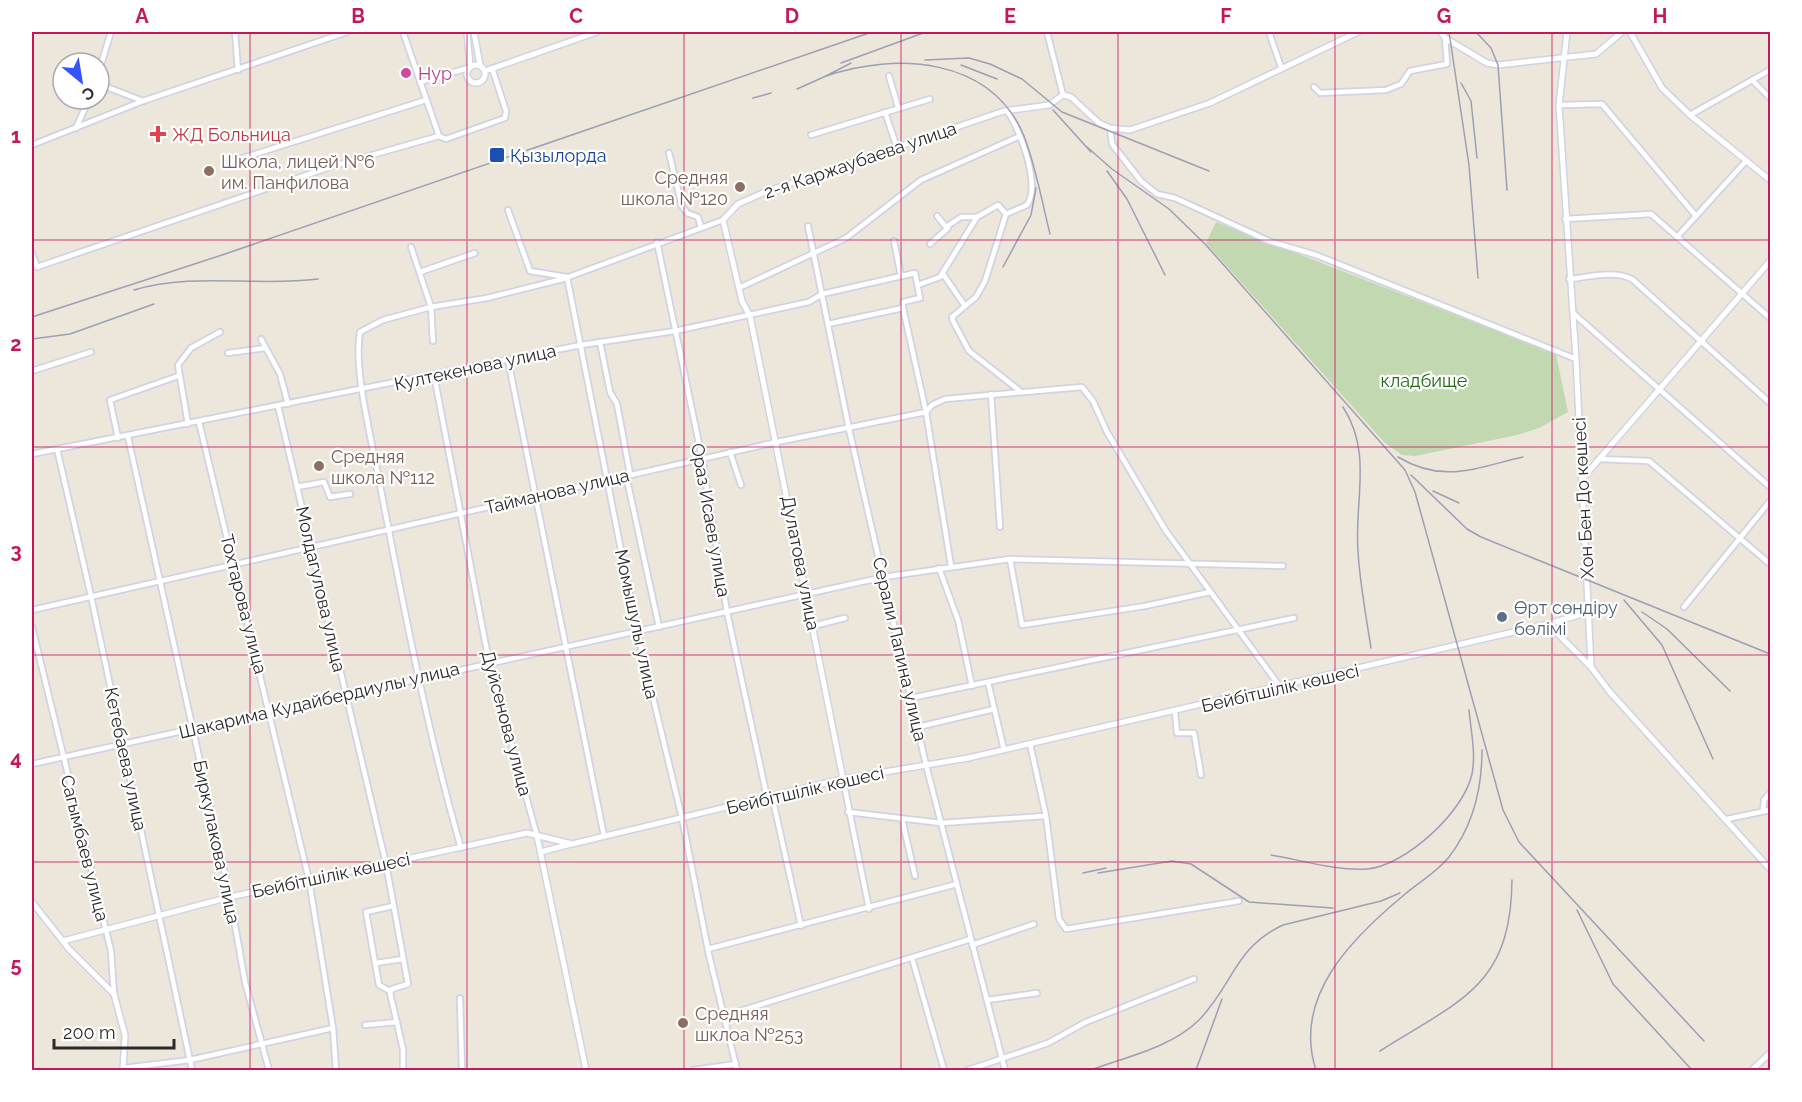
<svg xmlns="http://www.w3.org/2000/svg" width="1802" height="1102" font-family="Raleway,sans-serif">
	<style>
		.cemetery { fill: #c2d8b1 }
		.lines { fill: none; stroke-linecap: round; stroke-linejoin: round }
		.minor-casing { stroke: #d0d3e3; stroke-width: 8 }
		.tertiary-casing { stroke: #d0d3e3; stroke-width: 8 }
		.minor { stroke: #fff; stroke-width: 4.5 }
		.tertiary { stroke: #fff; stroke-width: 5 }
		.rail { stroke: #9d9fb5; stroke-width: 1.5 }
		.grid { fill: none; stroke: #c2185b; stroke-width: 1.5; stroke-opacity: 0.55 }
		.hotel-dot { fill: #d1479c; stroke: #fff; stroke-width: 2 }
		.health-dot { fill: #e0444e; stroke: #fff; stroke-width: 2 }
		.transit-dot { fill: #1a4fb4; stroke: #fff; stroke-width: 2 }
		.education-dot { fill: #8d6e63; stroke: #fff; stroke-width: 2 }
		.service-dot { fill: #5c6f8a; stroke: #fff; stroke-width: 2 }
		.labels { text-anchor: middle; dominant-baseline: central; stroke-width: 4.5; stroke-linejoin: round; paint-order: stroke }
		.hotel-label { font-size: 18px; fill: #b23c85; stroke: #fff; text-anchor: start }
		.health-label { font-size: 18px; fill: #be3a42; stroke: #fff; text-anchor: start }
		.transit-label { font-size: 18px; fill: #164399; stroke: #fff; text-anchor: start }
		.street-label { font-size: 18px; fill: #2a2a2a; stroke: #fff }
		.education-label { font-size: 18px; fill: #785e54; stroke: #fff; text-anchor: start }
		.park-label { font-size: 18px; fill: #236a16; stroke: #fff }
		.service-label { font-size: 18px; fill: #4e5e75; stroke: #fff; text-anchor: start }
		.neatline { fill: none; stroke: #c2185b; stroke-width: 2 }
		.grid-label { font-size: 20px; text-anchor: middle; font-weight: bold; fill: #c2185b }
	</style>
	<rect width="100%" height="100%" fill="#ede6da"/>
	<polygon class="cemetery" points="1216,222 1556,354 1568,412 1539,428 1517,435 1415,456 1402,455 1385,443 1206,243"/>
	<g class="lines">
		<g class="minor-casing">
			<g id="minor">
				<polyline points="235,32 238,70"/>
				<polyline points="403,32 439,136"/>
				<polyline points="1047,32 1063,95"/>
				<polyline points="1269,32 1281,67"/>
				<polyline points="99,71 111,32"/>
				<polyline points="889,76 898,107"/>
				<polyline points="1752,80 1770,98"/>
				<polyline points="420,82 468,68"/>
				<polyline points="99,84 143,101"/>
				<polyline points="1314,87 1320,93 1386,90 1401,84 1410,71 1447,64 1445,38"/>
				<polyline points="1559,105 1602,104 1696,216"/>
				<polyline points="885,112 897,148"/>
				<polyline points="1690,115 1770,70"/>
				<polyline points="76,128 89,99"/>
				<polyline points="1110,128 1112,144 1141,181 1157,194 1175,198 1269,241 1316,255 1576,359"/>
				<polyline points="811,135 930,99"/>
				<polyline points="439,136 446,139 505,118 506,111 492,68"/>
				<polyline points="32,145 143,101 347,32"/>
				<polyline points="669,153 682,206 687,213 698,217 701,227"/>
				<polyline points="230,162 426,100"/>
				<polyline points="508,210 530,271 567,277 637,631 682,818 709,955 737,1070"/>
				<path d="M1006 214 1027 205C1041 185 1020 129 1007 111"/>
				<polyline points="937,216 946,227 961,217 977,217"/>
				<polyline points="1565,219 1651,214 1770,318"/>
				<polyline points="808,226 849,429 926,765 1005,1070"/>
				<polyline points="1677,237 1746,161"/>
				<polyline points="894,241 901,276"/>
				<polyline points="657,242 702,458 727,612 767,797"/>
				<polyline points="930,244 948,228"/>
				<polyline points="411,247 431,307 433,341"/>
				<polyline points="32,253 37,267 330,167 439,136"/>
				<polyline points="420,272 475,253"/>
				<polyline points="943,274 965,306"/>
				<path d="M1569 279C1589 277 1614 270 1632 279L1770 403"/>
				<polyline points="918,285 940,277 977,217 998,205 1006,214 985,281 976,297 952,317 953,321 969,351 1020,391"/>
				<polyline points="739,288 846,238 921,180 1020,136"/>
				<polyline points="1573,313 1770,487"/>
				<polyline points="828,324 903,308"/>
				<polyline points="261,339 280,374 288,404"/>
				<polyline points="600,342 610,392 617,404 630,474"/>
				<polyline points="228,353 265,348"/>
				<polyline points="508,360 604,836"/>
				<polyline points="32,371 91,352"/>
				<polyline points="434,375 489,662 537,836"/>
				<polyline points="991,394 1000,527"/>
				<polyline points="278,406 386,864 408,984 392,989 390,993 403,1049 403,1070"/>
				<polyline points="199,422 309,880 333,1028 336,1070"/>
				<polyline points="188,424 178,365 191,348 220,332"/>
				<polyline points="128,437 230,897 245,982 269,1070"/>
				<polyline points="118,438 110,400 178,376"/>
				<polyline points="57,449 91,596 192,1070"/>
				<polyline points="730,452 741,485"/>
				<polyline points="32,454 581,345 675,331 809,302 822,294 915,273 920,298 903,302 903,308 926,412 951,566"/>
				<polyline points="1599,459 1649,461 1770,564"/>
				<polyline points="626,475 659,627"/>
				<polyline points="297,487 324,482 330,497 350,494"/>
				<polyline points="1010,559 1022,625 1145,606 1210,592"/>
				<polyline points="939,568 958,620 972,686"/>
				<polyline points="1684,607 1770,501"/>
				<polyline points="32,610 777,442 926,412 932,405 945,399 1082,387 1093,401 1107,432 1166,531 1281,688"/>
				<polyline points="813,626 845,618"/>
				<polyline points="32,627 111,951 114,994"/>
				<polyline points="988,682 1004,750"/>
				<polyline points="911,698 1294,618"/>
				<polyline points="1175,712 1177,733 1194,733 1201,775"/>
				<polyline points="918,727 994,709"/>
				<polyline points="1030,744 1046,816 1059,919 1066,929 1239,901"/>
				<polyline points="32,764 884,577 1010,559 1283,566"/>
				<polyline points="843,779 869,909"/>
				<polyline points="772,796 801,926"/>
				<polyline points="1763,811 1764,800 1770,793"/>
				<polyline points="848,812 941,823 1046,816"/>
				<polyline points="902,819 915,876"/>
				<polyline points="1727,819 1770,810"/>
				<path d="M461 848C426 727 403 603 379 480 372 441 353 369 360 332L383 320 431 307 487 298 563 279 723 220"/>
				<polyline points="972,945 1034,924"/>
				<polyline points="708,949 957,884"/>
				<polyline points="912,958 944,1070"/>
				<polyline points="376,963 403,959"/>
				<polyline points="390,991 379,985 366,912 393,906"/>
				<polyline points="460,998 462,1070"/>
				<polyline points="987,1000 1037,993"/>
				<polyline points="724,1016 971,939"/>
				<polyline points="365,1025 397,1022"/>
				<polyline points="124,1068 190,1060 333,1028"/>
				<polyline points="693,1070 736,1064"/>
				<polyline points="968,1070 1048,1043 1086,1022 1194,979"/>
			</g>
		</g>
		<g class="tertiary-casing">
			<g id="tertiary">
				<polyline points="467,32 470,66"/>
				<polyline points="474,32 480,65"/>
				<polyline points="1441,32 1445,38 1487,63 1498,65 1596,54 1622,32"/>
				<polyline points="1567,32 1559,105 1576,359 1591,667 1609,691 1770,869"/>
				<polyline points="1630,32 1662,88 1690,115 1770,180"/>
				<circle cx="476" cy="74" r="9"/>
				<polyline points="485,71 597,32"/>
				<polyline points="1582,479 1770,261"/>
				<polyline points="1548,624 1591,667"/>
				<polyline points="843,779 750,316 742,301 723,220 738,204 765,192 1004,111 1049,105 1063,95 1071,97 1099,123 1110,128 1130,130 1210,103 1358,32"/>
				<polyline points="537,836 586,1070"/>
				<polyline points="541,852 571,844"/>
				<polyline points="32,902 69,949 114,994 125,1035 123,1070"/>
				<polyline points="63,941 230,897 527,833 572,844 843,779 968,758 1548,624 1589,612"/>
				<polyline points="1752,1070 1770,1053"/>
			</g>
		</g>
		<use href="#minor" class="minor"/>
		<use href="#tertiary" class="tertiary"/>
		<g class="rail">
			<polyline points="1449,32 1469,165 1478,278"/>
			<polyline points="1476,32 1491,48 1498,65 1507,190"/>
			<polyline points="925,60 969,58 990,64 1022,79 1062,112 1209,171"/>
			<polyline points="841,63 926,32"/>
			<path d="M851 63 826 76C896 52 991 57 1024 136 1036 167 1042 202 1050 234"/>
			<polyline points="961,65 997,79"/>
			<polyline points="1461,83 1471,101 1477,158"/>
			<polyline points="797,89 826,76"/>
			<polyline points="753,98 771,93"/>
			<polyline points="1053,110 1091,152"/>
			<polyline points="1087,147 1112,169 1169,209 1206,245 1405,470 1415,492 1503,810 1519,842 1704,1041"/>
			<polyline points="1107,171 1127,199 1165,275"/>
			<polyline points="1003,267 1031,215 1036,188"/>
			<path d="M134 290C194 272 256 287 318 279"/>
			<polyline points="32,317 225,254 872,32"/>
			<polyline points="32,339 70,334 154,304"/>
			<path d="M1343 407C1373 453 1354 501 1358 552 1360 584 1366 616 1371 648"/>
			<path d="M1398 457C1443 484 1475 468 1523 457"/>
			<polyline points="1411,475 1467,529 1481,537 1770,654"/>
			<polyline points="1433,491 1459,503"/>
			<polyline points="1624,600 1662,645 1713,759"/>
			<polyline points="1642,612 1667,629 1730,691"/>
			<path d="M1271 855C1301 860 1336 871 1367 869 1405 866 1464 812 1472 774 1476 754 1471 731 1469 710"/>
			<polyline points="1083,873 1106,868"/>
			<polyline points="1098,873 1172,861 1191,864 1249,902 1333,908"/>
			<polyline points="1577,910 1613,984 1691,1069"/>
			<path d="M1380 1051C1460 1000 1511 987 1512 880"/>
			<path d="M1091 1070C1126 1057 1172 1047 1199 1020 1233 985 1235 947 1283 925L1381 901 1400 893"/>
			<polyline points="1196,1070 1222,999"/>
			<path d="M1316 1070C1292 997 1352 938 1404 895 1418 883 1437 872 1449 857 1473 826 1482 789 1482 750"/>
		</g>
	</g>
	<path class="grid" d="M250 32V1070M467 32V1070M684 32V1070M901 32V1070M1118 32V1070M1335 32V1070M1552 32V1070M32 240H1770M32 447H1770M32 655H1770M32 862H1770"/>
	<circle class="hotel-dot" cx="406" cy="73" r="6"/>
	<path class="health-dot" d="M155 125h6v6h6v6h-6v6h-6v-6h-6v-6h6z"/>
	<rect class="transit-dot" x="489" y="147" width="16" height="16" rx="3"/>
	<g class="education-dot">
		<circle cx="209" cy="171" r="6"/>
		<circle cx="740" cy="187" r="6"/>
		<circle cx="319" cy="466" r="6"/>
		<circle cx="683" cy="1023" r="6"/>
	</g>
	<circle class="service-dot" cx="1502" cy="617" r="6"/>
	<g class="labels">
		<g class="hotel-label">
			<text x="418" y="73">Нур</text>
		</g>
		<g class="health-label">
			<text x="172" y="134">ЖД Больница</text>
		</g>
		<g class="transit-label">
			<text x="510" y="155">Қызылорда</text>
		</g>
		<g class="street-label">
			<text transform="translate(860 160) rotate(-19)">2-я Каржаубаева улица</text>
			<text transform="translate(475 367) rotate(-12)">Култекенова улица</text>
			<text transform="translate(557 491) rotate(-13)">Тайманова улица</text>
			<text transform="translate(1583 498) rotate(-93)">Хон Бен До көшесі</text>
			<text transform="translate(711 520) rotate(80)">Ораз Исаев улица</text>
			<text transform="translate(801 563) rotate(79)">Дулатова улица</text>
			<text transform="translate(321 589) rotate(77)">Молдагулова улица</text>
			<text transform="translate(244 604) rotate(76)">Тохтарова улица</text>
			<text transform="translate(637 624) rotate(78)">Момышулы улица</text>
			<text transform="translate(900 649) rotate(77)">Серали Лапина улица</text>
			<text transform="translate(1280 688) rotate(-13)">Бейбітшілік көшесі</text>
			<text transform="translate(319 700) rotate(-13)">Шакарима Кудайбердиулы улица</text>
			<text transform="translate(507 723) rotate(75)">Дуйсенова улица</text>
			<text transform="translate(126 759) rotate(78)">Кетебаева улица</text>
			<text transform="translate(805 790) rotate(-13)">Бейбітшілік көшесі</text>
			<text transform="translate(217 842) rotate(78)">Биркулакова улица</text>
			<text transform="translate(85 848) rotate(76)">Сагымбаев улица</text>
			<text transform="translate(331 875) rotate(-12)">Бейбітшілік көшесі</text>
		</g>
		<g class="education-label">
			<text x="221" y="161">Школа, лицей №6<tspan x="221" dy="21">им. Панфилова</tspan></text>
			<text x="728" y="177" text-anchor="end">Средняя<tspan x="728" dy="21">школа №120</tspan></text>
			<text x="331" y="456">Средняя<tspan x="331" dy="21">школа №112</tspan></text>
			<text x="695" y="1013">Средняя<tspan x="695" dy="21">шклоа №253</tspan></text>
		</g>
		<g class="park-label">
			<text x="1424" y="380">кладбище</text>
		</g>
		<g class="service-label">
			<text x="1514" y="607">Өрт сөндіру<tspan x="1514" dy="21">бөлімі</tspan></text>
		</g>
	</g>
	<rect width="1802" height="1102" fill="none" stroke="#ffffff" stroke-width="66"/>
	<g transform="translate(81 81) rotate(150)"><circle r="28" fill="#ffffff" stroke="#aaaaaa" stroke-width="1.5"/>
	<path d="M0-4.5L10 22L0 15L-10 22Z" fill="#3552ff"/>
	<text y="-9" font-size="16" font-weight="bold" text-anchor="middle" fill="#2a2a2a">С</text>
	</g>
	<path d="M54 1039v9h120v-9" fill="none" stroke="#2a2a2a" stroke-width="3"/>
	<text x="63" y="1039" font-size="18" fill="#2a2a2a" stroke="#ffffff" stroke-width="4.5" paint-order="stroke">200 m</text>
	<rect x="33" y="33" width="1736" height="1036" class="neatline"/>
	<g class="grid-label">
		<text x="142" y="23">A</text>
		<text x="358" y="23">B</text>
		<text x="576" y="23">C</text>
		<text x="792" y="23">D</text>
		<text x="1010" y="23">E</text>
		<text x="1226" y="23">F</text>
		<text x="1444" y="23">G</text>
		<text x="1660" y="23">H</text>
		<text x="16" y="143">1</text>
		<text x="16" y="351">2</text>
		<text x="16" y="558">3</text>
		<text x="16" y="765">4</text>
		<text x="16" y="972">5</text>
	</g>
</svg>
